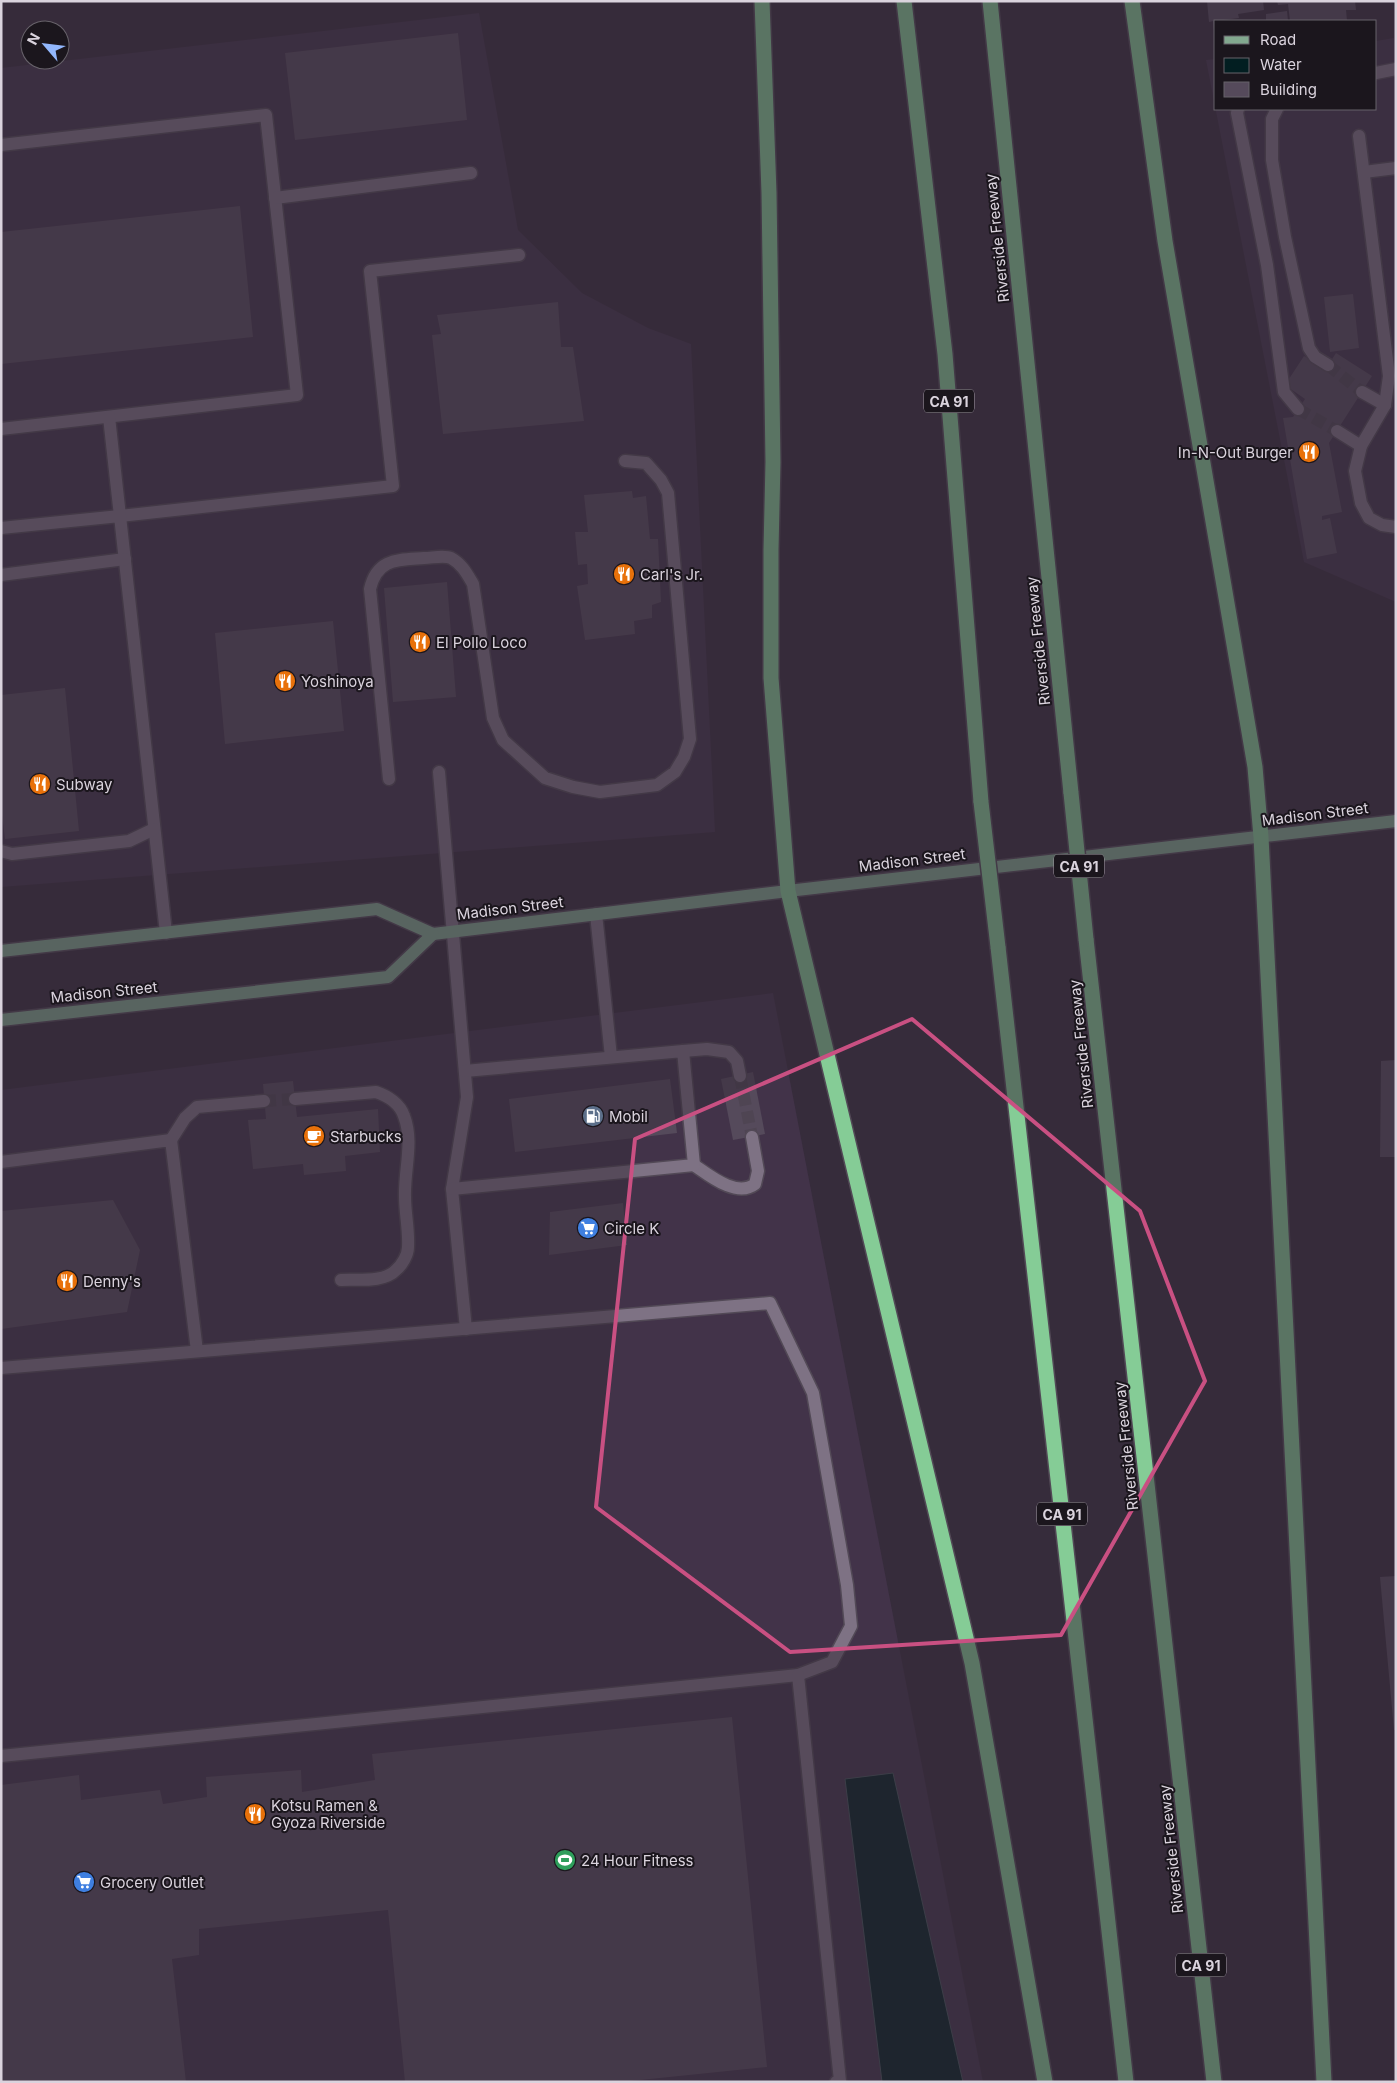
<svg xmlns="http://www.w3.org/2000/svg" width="1397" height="2083" font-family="Inter,sans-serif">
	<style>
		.built { fill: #423349 }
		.water { fill: #021e21; stroke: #435459 }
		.building { fill: #554a5b }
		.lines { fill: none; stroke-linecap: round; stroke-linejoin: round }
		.minor-tunnel { stroke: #4f4553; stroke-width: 12; stroke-dasharray: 12 6; stroke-linecap: butt }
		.minor-casing { stroke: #524956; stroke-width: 15 }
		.major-casing { stroke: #524956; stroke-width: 15 }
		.highway-casing { stroke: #524956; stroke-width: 18 }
		.minor { stroke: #7e7284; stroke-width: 12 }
		.major { stroke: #82a88f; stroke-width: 12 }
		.highway { stroke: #85cc96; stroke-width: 15 }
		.highway-bridge-casing { stroke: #524956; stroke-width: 18; stroke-linecap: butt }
		.highway-bridge { stroke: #85cc96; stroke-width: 15 }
		.marked { fill: none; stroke: #c95082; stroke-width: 4; stroke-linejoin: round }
		.labels { text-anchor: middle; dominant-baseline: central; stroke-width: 4; stroke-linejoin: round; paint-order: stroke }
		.shield { fill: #1b161d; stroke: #a19aa3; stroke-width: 1 }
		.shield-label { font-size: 14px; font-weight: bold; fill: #dad3dd }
		.street-label { font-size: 15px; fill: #dad3dd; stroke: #1b161d }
		.poi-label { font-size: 15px; fill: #dad3dd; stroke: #1b161d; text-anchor: start }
	</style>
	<rect width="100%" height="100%" fill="#362c3b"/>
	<g class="built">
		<polygon points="479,13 518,230 582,293 648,328 691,344 715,832 1,887 1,68"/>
		<polygon points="1394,38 1396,55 1396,602 1304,562 1206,60 1216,59 1216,109 1376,109 1376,41"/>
		<polygon points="773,993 983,2082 1,2082 1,1090"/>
	</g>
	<polygon class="water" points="893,1773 963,2082 882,2082 845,1779"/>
	<g class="building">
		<polygon points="1207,1 1263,1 1264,10 1238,14 1239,18 1216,21 1214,31 1213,21 1209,22"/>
		<polygon points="1277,1 1355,1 1356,10 1346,10 1347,21 1290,21 1288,4 1278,5"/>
		<polygon points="1287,11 1288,21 1266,21 1266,14"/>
		<polygon points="458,33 467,120 295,140 285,53"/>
		<polygon points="240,206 253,337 1,364 1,232"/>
		<polygon points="1353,294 1359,348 1330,352 1324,297"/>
		<polygon points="558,302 561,347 573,347 584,421 443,434 432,335 441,334 437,315"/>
		<polygon points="1336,353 1372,376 1329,443 1342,512 1322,516 1322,520 1330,518 1337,553 1307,559 1283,418 1293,417 1305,399 1285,385 1304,356 1325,370"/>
		<polygon points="632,491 633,498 646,496 650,539 658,539 661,602 652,605 652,618 634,621 635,634 585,640 577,586 588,584 587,564 578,565 575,532 588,532 584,495"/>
		<polygon points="447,582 456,697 393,702 384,588"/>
		<polygon points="333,621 344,731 225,744 215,633"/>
		<polygon points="65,688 79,831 5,839 1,807 1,695"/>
		<polygon points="1396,1060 1396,1157 1380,1157 1381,1061"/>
		<polygon points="753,1072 765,1134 733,1140 721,1079"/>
		<polygon points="670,1079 677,1133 515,1152 509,1099"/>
		<polygon points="293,1081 297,1117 378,1109 380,1152 345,1156 346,1171 304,1175 303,1164 253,1169 248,1120 266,1119 263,1084"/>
		<polygon points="113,1200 140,1250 127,1312 1,1329 1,1211"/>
		<polygon points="623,1203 627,1245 549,1255 550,1212"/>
		<polygon points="1396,1576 1396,1730 1394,1730 1380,1577"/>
		<polygon points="732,1717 767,2067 621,2082 405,2082 388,1910 199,1929 199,1955 172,1959 186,2082 1,2082 1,1785 79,1775 81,1800 160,1790 163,1804 207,1797 206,1777 301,1770 302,1792 375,1780 372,1754"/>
	</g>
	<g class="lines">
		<g class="minor-tunnel">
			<polyline points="1328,365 1362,392"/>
			<polyline points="1298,409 1337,431"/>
			<polyline points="740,1076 752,1137"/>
			<polyline points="264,1101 295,1099"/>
		</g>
		<g class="minor-casing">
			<g id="minor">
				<polyline points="1376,73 1396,69"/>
				<polyline points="1238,109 1237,113 1267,265 1284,392 1298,409"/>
				<polyline points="1277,109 1272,119 1272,160 1285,237 1309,348 1315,357 1328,365"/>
				<polyline points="1359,136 1389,376 1385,405 1361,446 1355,471 1361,503 1369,518 1382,525 1396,527"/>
				<polyline points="1,145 266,115 297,395 1,429"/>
				<polyline points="1364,172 1396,168"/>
				<polyline points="275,198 471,173"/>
				<polyline points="1362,392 1385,405"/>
				<polyline points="109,417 120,516 393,486 370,271 519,255"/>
				<polyline points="1337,431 1361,446"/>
				<polyline points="1,528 120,516 166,933"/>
				<polyline points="1,575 125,559"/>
				<polyline points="439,772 467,1097 452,1189 466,1329"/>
				<path d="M389 779 370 589C377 558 398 560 424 558 432 558 444 555 451 558 462 564 467 574 473 584L493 718 503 740 545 778 573 787 600 792 657 785 675 772 684 757 690 739 668 493 661 480 646 463 625 461"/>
				<polyline points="1,851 12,854 129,841 154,829"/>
				<polyline points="596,914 611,1057"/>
				<polyline points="683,1051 707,1049 729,1052 737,1061 740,1076"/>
				<path d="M295 1099 376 1092C388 1096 400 1104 404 1116 414 1142 404 1170 405 1197 405 1213 409 1230 408 1247 408 1255 402 1265 396 1270 384 1283 357 1279 341 1280"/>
				<polyline points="171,1140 185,1118 197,1107 264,1101"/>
				<polyline points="1,1162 171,1140 197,1351"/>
				<path d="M694 1165C710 1176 737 1198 755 1184L758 1171 752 1137"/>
				<polyline points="452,1189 694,1165 683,1051 465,1071"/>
				<polyline points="1,1368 770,1303 813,1393 847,1585 851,1626 832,1662 798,1675 1,1756"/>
				<polyline points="798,1675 840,2081 836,2082"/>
			</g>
		</g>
		<g class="major-casing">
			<g id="major">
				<polyline points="1,951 377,909 433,934 788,891 1396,821"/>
				<polyline points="1,1020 388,977 433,934"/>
			</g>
		</g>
		<g class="highway-casing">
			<g id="highway">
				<polyline points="762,1 769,193 773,462 771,550 771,678 788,891 972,1663 1045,2082"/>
				<polyline points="904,1 945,354 981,802"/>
				<polyline points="990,1 1071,793"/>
				<polyline points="1132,1 1165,241 1255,767 1261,837 1324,2082"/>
				<polyline points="1086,939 1214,2082"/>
				<polyline points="998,947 1126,2082"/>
			</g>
		</g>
		<use href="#minor" class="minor"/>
		<use href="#major" class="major"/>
		<use href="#highway" class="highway"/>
		<g class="highway-bridge-casing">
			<g id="highway-bridge">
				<polyline points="1071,793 1086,939"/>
				<polyline points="981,802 998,947"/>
			</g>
		</g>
		<use href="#highway-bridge" class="highway-bridge"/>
	</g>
	<path d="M0 0H1397V2083H0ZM912 1019 1140 1211 1205 1381 1061 1635 790 1652 596 1507 635 1139Z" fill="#362c3b" fill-opacity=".55" fill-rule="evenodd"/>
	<path class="marked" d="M912 1019 1140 1211 1205 1381 1061 1635 790 1652 596 1507 635 1139Z"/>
	<defs>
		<g id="restaurant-disc" transform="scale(1.125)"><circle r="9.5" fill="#e8710a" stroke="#1b161d"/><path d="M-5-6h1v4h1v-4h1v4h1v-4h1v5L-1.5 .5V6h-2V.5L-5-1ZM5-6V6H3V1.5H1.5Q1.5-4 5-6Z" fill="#fff"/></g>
		<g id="fuel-disc" transform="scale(1.125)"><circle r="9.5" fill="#5c6f8a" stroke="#1b161d"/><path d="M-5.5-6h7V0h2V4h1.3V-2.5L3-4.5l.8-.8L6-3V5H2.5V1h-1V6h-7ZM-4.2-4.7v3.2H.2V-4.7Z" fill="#fff"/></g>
		<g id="cafe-disc" transform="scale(1.125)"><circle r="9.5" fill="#e8710a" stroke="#1b161d"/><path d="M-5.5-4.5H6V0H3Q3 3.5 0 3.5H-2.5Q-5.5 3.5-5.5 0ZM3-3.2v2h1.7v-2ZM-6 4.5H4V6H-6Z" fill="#fff"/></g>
		<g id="supermarket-disc" transform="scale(1.125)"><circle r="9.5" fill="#3f7fe0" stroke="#1b161d"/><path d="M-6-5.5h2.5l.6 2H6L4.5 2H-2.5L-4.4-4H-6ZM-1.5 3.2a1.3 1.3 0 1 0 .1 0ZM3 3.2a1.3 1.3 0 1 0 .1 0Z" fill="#fff"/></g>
		<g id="stadium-disc" transform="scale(1.125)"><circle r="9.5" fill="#2e9e5b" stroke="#1b161d"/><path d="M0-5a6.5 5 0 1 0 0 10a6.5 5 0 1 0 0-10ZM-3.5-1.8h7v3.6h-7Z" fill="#fff"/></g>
	</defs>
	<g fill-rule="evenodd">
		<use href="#restaurant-disc" x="1309" y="452"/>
		<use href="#restaurant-disc" x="624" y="574"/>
		<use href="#restaurant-disc" x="420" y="642"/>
		<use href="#restaurant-disc" x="285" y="681"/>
		<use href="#restaurant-disc" x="40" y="784"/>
		<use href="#fuel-disc" x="593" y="1116"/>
		<use href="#cafe-disc" x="314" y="1136"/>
		<use href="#supermarket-disc" x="588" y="1228"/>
		<use href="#restaurant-disc" x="67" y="1281"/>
		<use href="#restaurant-disc" x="255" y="1814"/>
		<use href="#stadium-disc" x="565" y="1860"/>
		<use href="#supermarket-disc" x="84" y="1882"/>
	</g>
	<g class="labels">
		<g class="shield">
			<rect x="924" y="389.5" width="50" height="23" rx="4"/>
			<rect x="1054" y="854.5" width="50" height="23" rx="4"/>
			<rect x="1037" y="1502.5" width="50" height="23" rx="4"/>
			<rect x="1176" y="1953.5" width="50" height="23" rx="4"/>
		</g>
		<g class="shield-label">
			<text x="949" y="401">CA 91</text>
			<text x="1079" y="866">CA 91</text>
			<text x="1062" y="1514">CA 91</text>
			<text x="1201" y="1965">CA 91</text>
		</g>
		<g class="street-label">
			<text transform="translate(997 238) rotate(-96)">Riverside Freeway</text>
			<text transform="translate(1038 641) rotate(-96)">Riverside Freeway</text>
			<text transform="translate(1315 814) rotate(-7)">Madison Street</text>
			<text transform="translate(912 860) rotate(-7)">Madison Street</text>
			<text transform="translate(510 908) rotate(-7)">Madison Street</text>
			<text transform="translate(104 992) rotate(-6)">Madison Street</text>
			<text transform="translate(1081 1044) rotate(-96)">Riverside Freeway</text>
			<text transform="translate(1126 1446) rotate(-96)">Riverside Freeway</text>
			<text transform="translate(1171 1849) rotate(-96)">Riverside Freeway</text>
		</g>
		<g class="poi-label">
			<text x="1293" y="452" text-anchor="end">In-N-Out Burger</text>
			<text x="640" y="574">Carl's Jr.</text>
			<text x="436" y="642">El Pollo Loco</text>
			<text x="301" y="681">Yoshinoya</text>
			<text x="56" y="784">Subway</text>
			<text x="609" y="1116">Mobil</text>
			<text x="330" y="1136">Starbucks</text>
			<text x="604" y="1228">Circle K</text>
			<text x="83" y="1281">Denny's</text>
			<text x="271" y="1805">Kotsu Ramen &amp;<tspan x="271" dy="17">Gyoza Riverside</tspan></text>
			<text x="581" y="1860">24 Hour Fitness</text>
			<text x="100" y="1882">Grocery Outlet</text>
		</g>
	</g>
	<rect width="1397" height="2083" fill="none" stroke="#dad3dd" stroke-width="5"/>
	<rect x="1214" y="20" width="162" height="90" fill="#1b161d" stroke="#67626a"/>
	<rect x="1224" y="36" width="25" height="8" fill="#82a88f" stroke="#67626a"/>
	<text x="1260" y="45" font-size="15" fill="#dad3dd">Road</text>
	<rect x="1224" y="58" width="25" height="15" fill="#021e21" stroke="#67626a"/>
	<text x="1260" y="70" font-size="15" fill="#dad3dd">Water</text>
	<rect x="1224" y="82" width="25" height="15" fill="#554a5b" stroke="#67626a"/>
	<text x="1260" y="95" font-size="15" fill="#dad3dd">Building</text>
	<g transform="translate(45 45) rotate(298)"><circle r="24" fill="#1b161d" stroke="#67626a"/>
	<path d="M0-4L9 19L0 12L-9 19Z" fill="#92b7fd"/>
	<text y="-8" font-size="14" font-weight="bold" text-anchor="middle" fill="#dad3dd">N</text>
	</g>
</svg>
